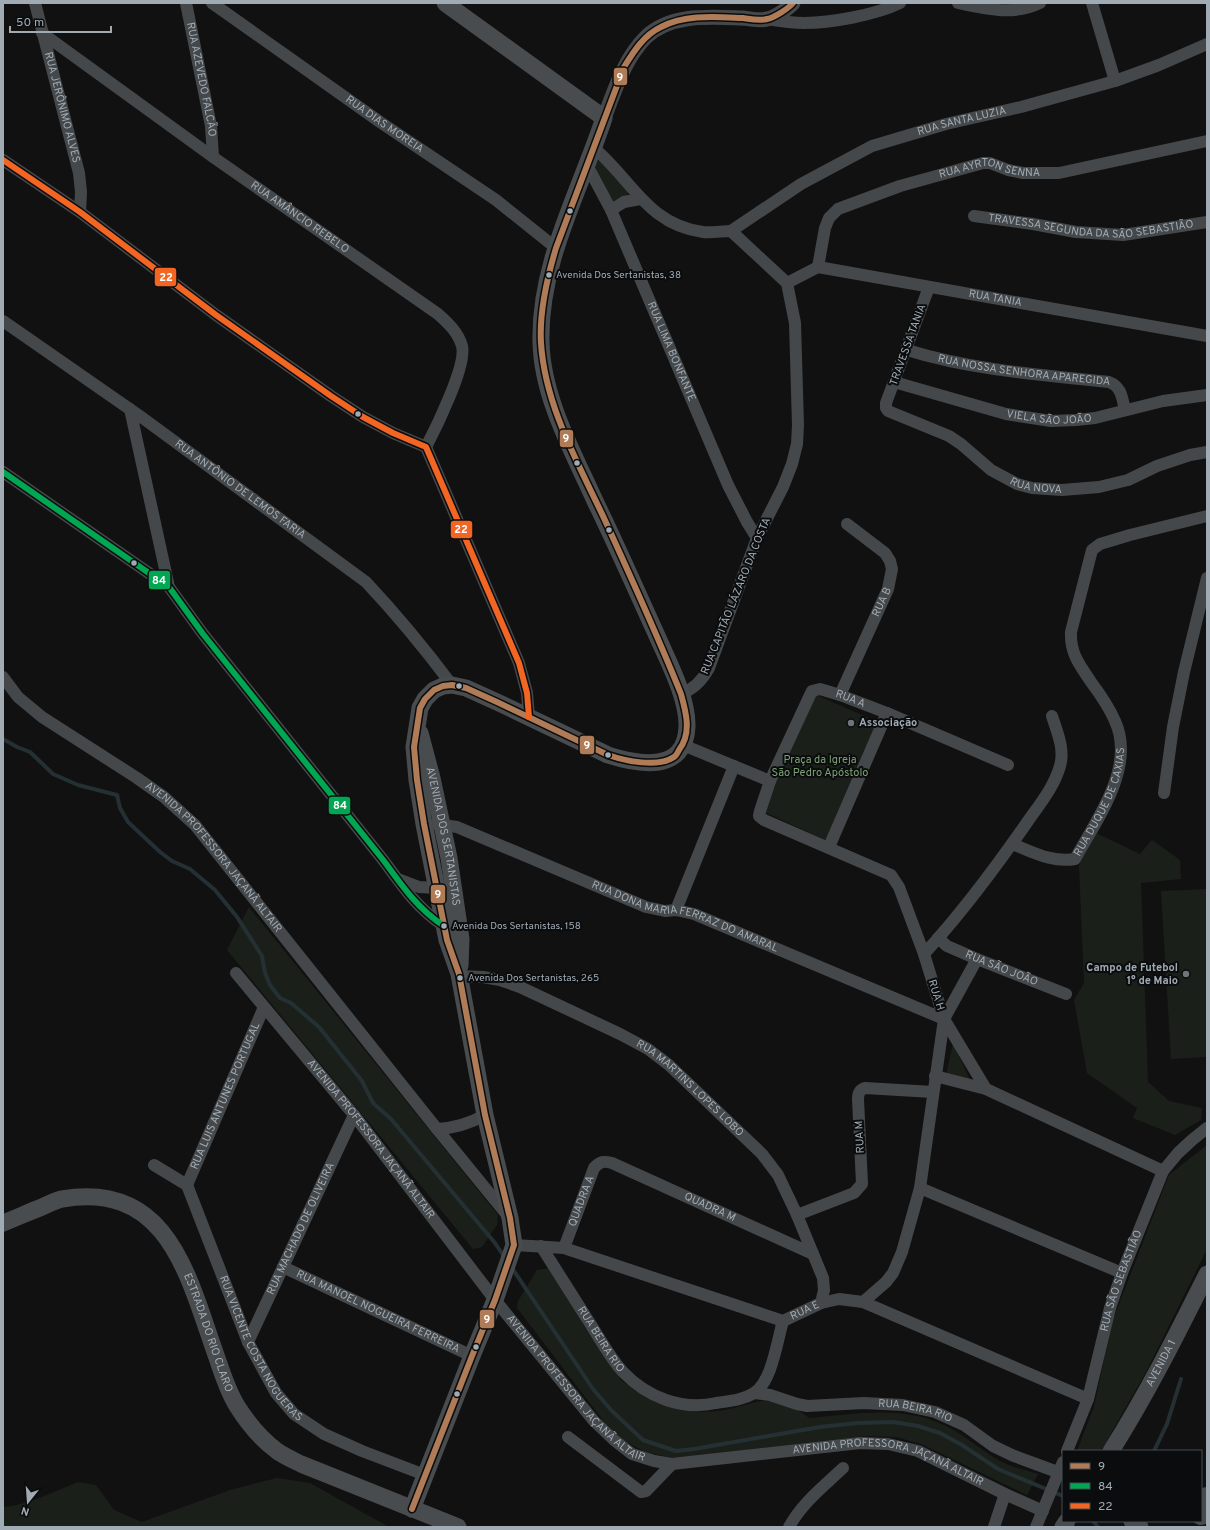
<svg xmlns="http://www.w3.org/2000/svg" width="1210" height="1530" font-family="Overpass,sans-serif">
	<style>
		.green { fill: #1a2019 }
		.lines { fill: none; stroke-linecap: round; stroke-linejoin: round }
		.stream { stroke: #243033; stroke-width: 4 }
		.minor { stroke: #45484a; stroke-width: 12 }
		.tertiary { stroke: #45484a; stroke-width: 15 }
		.secondary { stroke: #494c4e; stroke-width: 17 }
		.trunk { stroke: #484a4c; stroke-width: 20 }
		.bus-1-casing { stroke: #0b0c0d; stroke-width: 9 }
		.bus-2-casing { stroke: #0b0c0d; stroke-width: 9 }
		.bus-3-casing { stroke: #0b0c0d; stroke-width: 9 }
		.bus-1 { stroke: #b07c57; stroke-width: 6 }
		.bus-2 { stroke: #00a651; stroke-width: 6 }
		.bus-3 { stroke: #f26522; stroke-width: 6 }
		.bus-dot { fill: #a0abb4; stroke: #0b0c0d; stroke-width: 1.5 }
		.poi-dot { fill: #6e757b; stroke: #0b0c0d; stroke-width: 1.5 }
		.labels { text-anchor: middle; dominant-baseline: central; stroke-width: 4; stroke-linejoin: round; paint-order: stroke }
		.bus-label { font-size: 10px; fill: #a0abb4; stroke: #0b0c0d; text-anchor: start }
		.street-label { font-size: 11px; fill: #a0abb4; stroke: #0b0c0d }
		.poi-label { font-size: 11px; font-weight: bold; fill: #a0abb4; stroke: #0b0c0d; text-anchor: start }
		.park-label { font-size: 11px; fill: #7ca175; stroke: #0b0c0d }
		.line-badge { stroke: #0b0c0d; stroke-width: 1.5 }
		.badge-label { font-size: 11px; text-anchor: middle; font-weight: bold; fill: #fff }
	</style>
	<rect width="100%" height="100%" fill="#111"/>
	<g class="green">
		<polygon points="598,161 601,161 628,192 627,196 613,201 610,199 594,170 595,165"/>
		<polygon points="814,694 878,722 826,840 762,811"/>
		<polygon points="1096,833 1140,854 1152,840 1180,860 1181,879 1141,883 1148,1082 1169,1101 1202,1108 1201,1120 1175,1135 1133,1118 1137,1108 1087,1073 1074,1000 1084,983 1079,866 1082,856"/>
		<polygon points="1207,889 1207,1057 1171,1059 1161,891"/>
		<polygon points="249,907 498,1215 497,1225 482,1247 473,1249 227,950"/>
		<polygon points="953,1043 971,1082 946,1075"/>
		<polygon points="1207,1145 1207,1249 1146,1372 1101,1451 1077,1451 1094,1407 1112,1322 1169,1175"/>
		<path d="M550 1268 621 1380C649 1403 681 1415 717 1411 730 1410 743 1405 756 1402 774 1397 796 1407 809 1418 855 1414 902 1405 944 1425 965 1435 981 1450 1000 1461 1011 1467 1026 1470 1038 1474L1027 1495 921 1444 896 1437 869 1436 856 1437 680 1458 668 1457 645 1452 623 1440 614 1432 605 1423 517 1308 518 1301 537 1270Z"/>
		<polygon points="277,1478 310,1483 389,1527 3,1527 3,1507 13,1506 37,1499 78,1482 96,1485 114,1510 142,1522 230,1490"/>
	</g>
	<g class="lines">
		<g class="stream">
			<polyline points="3,739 17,747 30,752 53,774 78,785 117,795 120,808 128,822 160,852 172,861 190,869 215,890 237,917 262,956 265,973 270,985 280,998 291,1003 319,1027 362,1081 373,1103 391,1119 495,1243 505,1258"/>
			<polyline points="512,1268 593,1389 612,1411 643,1440 676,1451 694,1449 820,1427 858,1423 893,1422 918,1426 940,1433 962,1445 998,1469 1063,1496"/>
			<polyline points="1154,1451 1167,1424 1181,1379"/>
			<polyline points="1093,1521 1098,1527"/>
		</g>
		<g class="minor">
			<path id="s1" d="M35 3 79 173 81 192 80 212"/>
			<path id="s2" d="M186 3 211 126 213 157"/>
			<path id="s3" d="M212 3 380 122 496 200 556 248"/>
			<path d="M958 3C985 9 1014 16 1040 3"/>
			<polyline points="1092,3 1115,81"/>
			<path d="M767 19C779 21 792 23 804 23 830 23 876 15 900 3"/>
			<path id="s4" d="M42 33 213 157 438 314C448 323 458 332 462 346 467 365 436 428 426 447"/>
			<path d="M594 148C632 180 648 225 703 232 712 233 722 231 731 231L787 283 795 323 798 425 797 444 792 464 783 487 757 538 709 668C702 681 694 689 681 694"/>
			<polyline points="3,160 80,212 216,315 331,396 363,417 393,433 426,447 519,663 527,693 529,717"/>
			<path id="s5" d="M587 165 611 210 728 485 747 522 757 538"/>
			<polyline points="611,210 624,202 640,199"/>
			<path id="s6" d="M974 216 1033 224 1076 232 1123 235 1207 222"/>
			<path id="s7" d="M731 231 801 184 872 146 946 124 1021 107 1115 81 1159 65 1207 44"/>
			<path id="s8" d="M818 267 825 228 829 218 838 209 900 186 983 163H990L1008 170 1023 173H1059L1207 141"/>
			<path id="s9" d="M787 283 818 267 1207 336"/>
			<path id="s10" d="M929 287 886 403V408L888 411 949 436 961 444 991 470 1017 484 1032 488 1062 490 1099 487 1128 480 1157 466 1190 455 1207 452"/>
			<path id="s11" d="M3 321 144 419 366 582C397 615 425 649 452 685"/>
			<path id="s12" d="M907 350C972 370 1041 375 1109 382 1122 387 1122 398 1125 410"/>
			<path id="s13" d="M894 382 1006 414 1051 421 1076 420 1095 418 1163 401 1207 395"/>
			<polyline points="130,409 169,587"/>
			<path d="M3 472 169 587 203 634 384 861C402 886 418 909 444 926"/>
			<path id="s14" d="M3 677 18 697 42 717 137 778 164 797 195 825 437 1129 508 1216"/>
			<path id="s15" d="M840 695 888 589 892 569 890 561 885 553 847 524"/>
			<polyline points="683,745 770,781"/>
			<polyline points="1164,793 1173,727 1184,672 1207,578"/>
			<path id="s16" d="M436 824 457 827 646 907 665 911 676 910 694 914 944 1019"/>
			<path id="s17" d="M1012 844C1033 852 1052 863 1075 859 1097 819 1136 767 1115 721 1109 707 1100 694 1091 682 1080 665 1070 654 1071 632L1092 550 1100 544 1130 535 1207 516"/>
			<polyline points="829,847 887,713"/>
			<polyline points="398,879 419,887 438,888"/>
			<polyline points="676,910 734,766"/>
			<path id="s18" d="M938 938 947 946 977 959 1066 994"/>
			<path d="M924 954C962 913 996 867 1028 821 1040 804 1054 787 1060 766 1065 749 1057 732 1052 716"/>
			<path id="s19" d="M236 973 354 1115 495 1300 594 1421 614 1440 632 1454 654 1461 672 1464 860 1443 888 1444 918 1451 1005 1494 1043 1511"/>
			<path id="s20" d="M460 976 483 977 500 980 520 987 620 1034 648 1049 669 1065 762 1154 778 1175 797 1215 823 1278 824 1290 821 1303"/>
			<polyline points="944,1019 986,1089"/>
			<polyline points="944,1019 977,959"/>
			<polyline points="935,1076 986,1089 1163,1171"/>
			<path d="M437 1129C455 1128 469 1124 485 1115"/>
			<path id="s21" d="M154 1165 187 1185 248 1342 276 1393 294 1414 324 1434 362 1451 425 1475"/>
			<path id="s22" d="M187 1185 264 1007"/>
			<polyline points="920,1188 1122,1273"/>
			<path d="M797 1215 854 1193 862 1184 858 1099C858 1094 859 1090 865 1088L933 1092"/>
			<path id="s23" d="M514 1245 564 1248 783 1321 821 1303 839 1299 863 1302 1088 1399"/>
			<path id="s24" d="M541 1246C556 1270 571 1293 586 1317 598 1335 609 1357 623 1372 647 1397 682 1411 716 1403 729 1401 743 1400 754 1393 772 1382 777 1341 783 1321"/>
			<path id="s25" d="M564 1248 594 1168C600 1161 604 1161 612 1163L813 1254"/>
			<path id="s26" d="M283 1267 472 1356"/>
			<path id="s27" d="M863 1302 886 1282 893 1273 902 1252 920 1188 944 1019 924 954 899 887 891 875 764 820 759 816 760 811 770 781 810 695 812 691 820 689 840 695 887 713 1008 765"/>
			<path id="s28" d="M248 1342 354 1115"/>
			<path id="s29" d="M755 1393 770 1395 797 1404 807 1406 864 1403 903 1405 935 1412 964 1425 993 1446 1014 1456 1063 1474"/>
			<polyline points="568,1437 641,1492 646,1491 672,1464"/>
			<path id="s30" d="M1067 1451 1088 1399 1110 1308 1122 1273 1163 1171 1178 1153 1192 1140 1207 1128"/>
			<path d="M789 1527C802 1503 824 1486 843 1468"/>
			<polyline points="994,1527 1005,1494"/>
			<polyline points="1036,1527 1063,1462"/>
		</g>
		<path class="tertiary" d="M604 118C615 90 624 59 646 37 671 13 711 17 743 18 750 19 760 21 767 19 774 18 789 8 793 3"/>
		<g class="secondary">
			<path id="s31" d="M420 733 432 778 449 858 461 939 460 966"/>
			<path id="s32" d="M3 1223C16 1218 29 1212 42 1207 49 1204 56 1200 62 1199 169 1181 188 1277 216 1355 222 1372 227 1390 237 1406 247 1422 261 1439 277 1451 284 1456 293 1460 301 1464L458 1527"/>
			<path id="s33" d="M1111 1451C1147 1394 1177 1334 1207 1274"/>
			<path d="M412 1509 472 1356 495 1300 514 1245 510 1218 485 1115 459 974 447 940 424 824 417 780 414 747 420 708 425 699 434 690 443 686 452 685 466 688 497 702 608 755C639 765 685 773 687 727 688 699 669 663 658 638 637 592 617 546 595 501 573 452 542 397 541 342 539 263 580 191 604 118L445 3"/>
			<polyline points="1132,1521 1140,1527"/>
			<polyline points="1063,1527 1067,1521"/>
		</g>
		<polyline class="trunk" points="1201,1515 1207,1497"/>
		<g class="bus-1-casing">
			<path id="bus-1" d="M412 1509 472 1356 495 1300 514 1245 510 1218 485 1115 459 974 447 940 424 824 417 780 414 747 420 708 425 699 434 690 443 686 452 685 466 688 497 702 608 755C625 761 658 768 674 757 676 756 678 752 679 750 692 733 686 712 681 694 657 634 630 575 603 516 577 461 545 405 541 343 539 311 547 278 556 248L624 67C634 51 644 35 661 27 686 14 716 17 743 18 750 19 760 21 767 19 774 18 789 8 793 3"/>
		</g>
		<g class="bus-2-casing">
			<path id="bus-2" d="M3 472 169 587 203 634 384 861C402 886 418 909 444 926"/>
		</g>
		<g class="bus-3-casing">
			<polyline id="bus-3" points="3,160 80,212 216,315 331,396 363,417 393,433 426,447 519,663 527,693 529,717"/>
		</g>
		<use href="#bus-1" class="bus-1"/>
		<use href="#bus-2" class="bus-2"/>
		<use href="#bus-3" class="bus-3"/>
	</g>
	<g class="bus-dot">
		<circle cx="570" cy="211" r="3.5"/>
		<circle cx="549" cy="275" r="3.5"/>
		<circle cx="358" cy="414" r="3.5"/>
		<circle cx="577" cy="463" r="3.5"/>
		<circle cx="609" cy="530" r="3.5"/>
		<circle cx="134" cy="563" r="3.5"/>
		<circle cx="459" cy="686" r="3.5"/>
		<circle cx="608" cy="755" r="3.5"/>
		<circle cx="444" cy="926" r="3.5"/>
		<circle cx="460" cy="978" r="3.5"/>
		<circle cx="476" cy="1347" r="3.5"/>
		<circle cx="457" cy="1394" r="3.5"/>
	</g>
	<g class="poi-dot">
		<circle cx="851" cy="723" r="4"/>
		<circle cx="1186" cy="974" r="4"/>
	</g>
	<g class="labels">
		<g class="bus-label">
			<text x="556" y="275">Avenida Dos Sertanistas, 38</text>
			<text x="452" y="926">Avenida Dos Sertanistas, 158</text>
			<text x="468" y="978">Avenida Dos Sertanistas, 265</text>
		</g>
		<g class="street-label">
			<text stroke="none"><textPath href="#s2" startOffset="78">RUA AZEVEDO FALCÃO</textPath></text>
			<text stroke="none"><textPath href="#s1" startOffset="108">RUA JERÔNIMO ALVES</textPath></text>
			<text stroke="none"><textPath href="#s7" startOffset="258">RUA SANTA LUZIA</textPath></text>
			<text stroke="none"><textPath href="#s3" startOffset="211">RUA DIAS MOREIA</textPath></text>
			<text stroke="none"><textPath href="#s8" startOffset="222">RUA AYRTON SENNA</textPath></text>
			<text stroke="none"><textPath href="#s4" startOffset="317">RUA AMÂNCIO REBELO</textPath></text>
			<text stroke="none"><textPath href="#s6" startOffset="118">TRAVESSA SEGUNDA DA SÃO SEBASTIÃO</textPath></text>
			<text stroke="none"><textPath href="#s9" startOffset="215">RUA TANIA</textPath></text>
			<text transform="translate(908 345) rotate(-70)">TRAVESSA TANIA</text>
			<text stroke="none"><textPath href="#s5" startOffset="205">RUA LIMA BONFANTE</textPath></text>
			<text stroke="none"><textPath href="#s12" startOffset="119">RUA NOSSA SENHORA APAREGIDA</textPath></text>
			<text stroke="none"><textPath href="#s13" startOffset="160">VIELA SÃO JOÃO</textPath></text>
			<text stroke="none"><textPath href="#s10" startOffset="301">RUA NOVA</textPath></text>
			<text stroke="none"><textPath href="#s11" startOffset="291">RUA ANTÔNIO DE LEMOS FARIA</textPath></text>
			<text transform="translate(736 596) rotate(-68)">RUA CAPITÃO LÁZARO DA COSTA</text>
			<text stroke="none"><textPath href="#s15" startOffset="102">RUA B</textPath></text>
			<text stroke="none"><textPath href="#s27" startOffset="777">RUA A</textPath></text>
			<text stroke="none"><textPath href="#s17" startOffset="129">RUA DUQUE DE CAXIAS</textPath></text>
			<text stroke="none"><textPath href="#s31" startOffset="106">AVENIDA DOS SERTANISTAS</textPath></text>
			<text stroke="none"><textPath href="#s14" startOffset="280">AVENIDA PROFESSORA JAÇANÃ ALTAIR</textPath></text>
			<text stroke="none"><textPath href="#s16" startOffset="267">RUA DONA MARIA FERRAZ DO AMARAL</textPath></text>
			<text stroke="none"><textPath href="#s18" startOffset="71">RUA SÃO JOÃO</textPath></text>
			<text transform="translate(936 995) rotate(73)">RUA H</text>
			<text stroke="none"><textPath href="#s20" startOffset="261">RUA MARTINS LOPES LOBO</textPath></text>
			<text stroke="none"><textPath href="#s22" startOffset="97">RUA LUIS ANTUNES PORTUGAL</textPath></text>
			<text transform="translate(860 1137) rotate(-93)">RUA M</text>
			<text stroke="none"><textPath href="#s19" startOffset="214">AVENIDA PROFESSORA JAÇANÃ ALTAIR</textPath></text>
			<text stroke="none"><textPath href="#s25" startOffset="50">QUADRA A</textPath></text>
			<text stroke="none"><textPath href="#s25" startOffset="213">QUADRA M</textPath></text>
			<text stroke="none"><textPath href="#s28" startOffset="125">RUA MACHADO DE OLIVEIRA</textPath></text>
			<text stroke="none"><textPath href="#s30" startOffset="179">RUA SÃO SEBASTIÃO</textPath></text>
			<text stroke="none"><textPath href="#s23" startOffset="305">RUA E</textPath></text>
			<text stroke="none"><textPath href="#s26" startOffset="105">RUA MANOEL NOGUEIRA FERREIRA</textPath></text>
			<text stroke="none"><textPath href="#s32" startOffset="286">ESTRADA DO RIO CLARO</textPath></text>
			<text stroke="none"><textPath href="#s24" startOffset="111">RUA BEIRA RIO</textPath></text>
			<text stroke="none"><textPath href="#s21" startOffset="219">RUA VICENTE COSTA NOGUERAS</textPath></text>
			<text stroke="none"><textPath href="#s33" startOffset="101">AVENIDA 1</textPath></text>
			<text stroke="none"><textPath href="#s19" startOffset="538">AVENIDA PROFESSORA JAÇANÃ ALTAIR</textPath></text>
			<text stroke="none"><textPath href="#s29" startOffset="163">RUA BEIRA RIO</textPath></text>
			<text stroke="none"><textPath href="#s19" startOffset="886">AVENIDA PROFESSORA JAÇANÃ ALTAIR</textPath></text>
		</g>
		<g class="poi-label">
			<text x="859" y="723">Associação</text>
			<text x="1178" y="968" text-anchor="end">Campo de Futebol<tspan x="1178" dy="13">1° de Maio</tspan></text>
		</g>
		<g class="park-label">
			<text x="820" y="760">Praça da Igreja<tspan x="820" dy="13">São Pedro Apóstolo</tspan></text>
		</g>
	</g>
	<g class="line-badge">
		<rect x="613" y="67" width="15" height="19" rx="4" fill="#b07c57"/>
		<rect x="154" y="267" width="23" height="20" rx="4" fill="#f26522"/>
		<rect x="559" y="429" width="15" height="19" rx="4" fill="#b07c57"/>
		<rect x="450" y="520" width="23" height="19" rx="4" fill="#f26522"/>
		<rect x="148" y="570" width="23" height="20" rx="4" fill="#00a651"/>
		<rect x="579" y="735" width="16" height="20" rx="4" fill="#b07c57"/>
		<rect x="328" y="796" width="23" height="19" rx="4" fill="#00a651"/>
		<rect x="430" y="884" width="16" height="20" rx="4" fill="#b07c57"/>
		<rect x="479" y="1309" width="16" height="20" rx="4" fill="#b07c57"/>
	</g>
	<g class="badge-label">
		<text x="620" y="81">9</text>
		<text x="166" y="281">22</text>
		<text x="566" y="442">9</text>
		<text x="461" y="533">22</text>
		<text x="159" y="584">84</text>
		<text x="587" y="749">9</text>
		<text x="340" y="809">84</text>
		<text x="438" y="898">9</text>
		<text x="487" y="1323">9</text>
	</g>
	<rect width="1210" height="1530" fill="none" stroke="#a0abb4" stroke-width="8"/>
	<rect x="1062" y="1450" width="140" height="72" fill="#0b0c0d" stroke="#474c50"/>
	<rect x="1070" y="1463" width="20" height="6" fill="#b07c57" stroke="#474c50"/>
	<text x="1098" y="1470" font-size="12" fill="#a0abb4">9</text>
	<rect x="1070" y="1483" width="20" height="6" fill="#00a651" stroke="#474c50"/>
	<text x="1098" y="1490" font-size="12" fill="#a0abb4">84</text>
	<rect x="1070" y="1503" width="20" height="6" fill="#f26522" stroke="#474c50"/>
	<text x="1098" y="1510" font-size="12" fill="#a0abb4">22</text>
	<g transform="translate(28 1502) rotate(197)" stroke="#0b0c0d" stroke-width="3" paint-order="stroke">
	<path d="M0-3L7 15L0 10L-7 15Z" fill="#a0abb4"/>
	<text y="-6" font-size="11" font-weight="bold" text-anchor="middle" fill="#a0abb4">N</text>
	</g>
	<path d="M10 26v6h101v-6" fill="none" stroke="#a0abb4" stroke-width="2"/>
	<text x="16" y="26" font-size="12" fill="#a0abb4" stroke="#0b0c0d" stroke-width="3" paint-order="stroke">50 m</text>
</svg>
